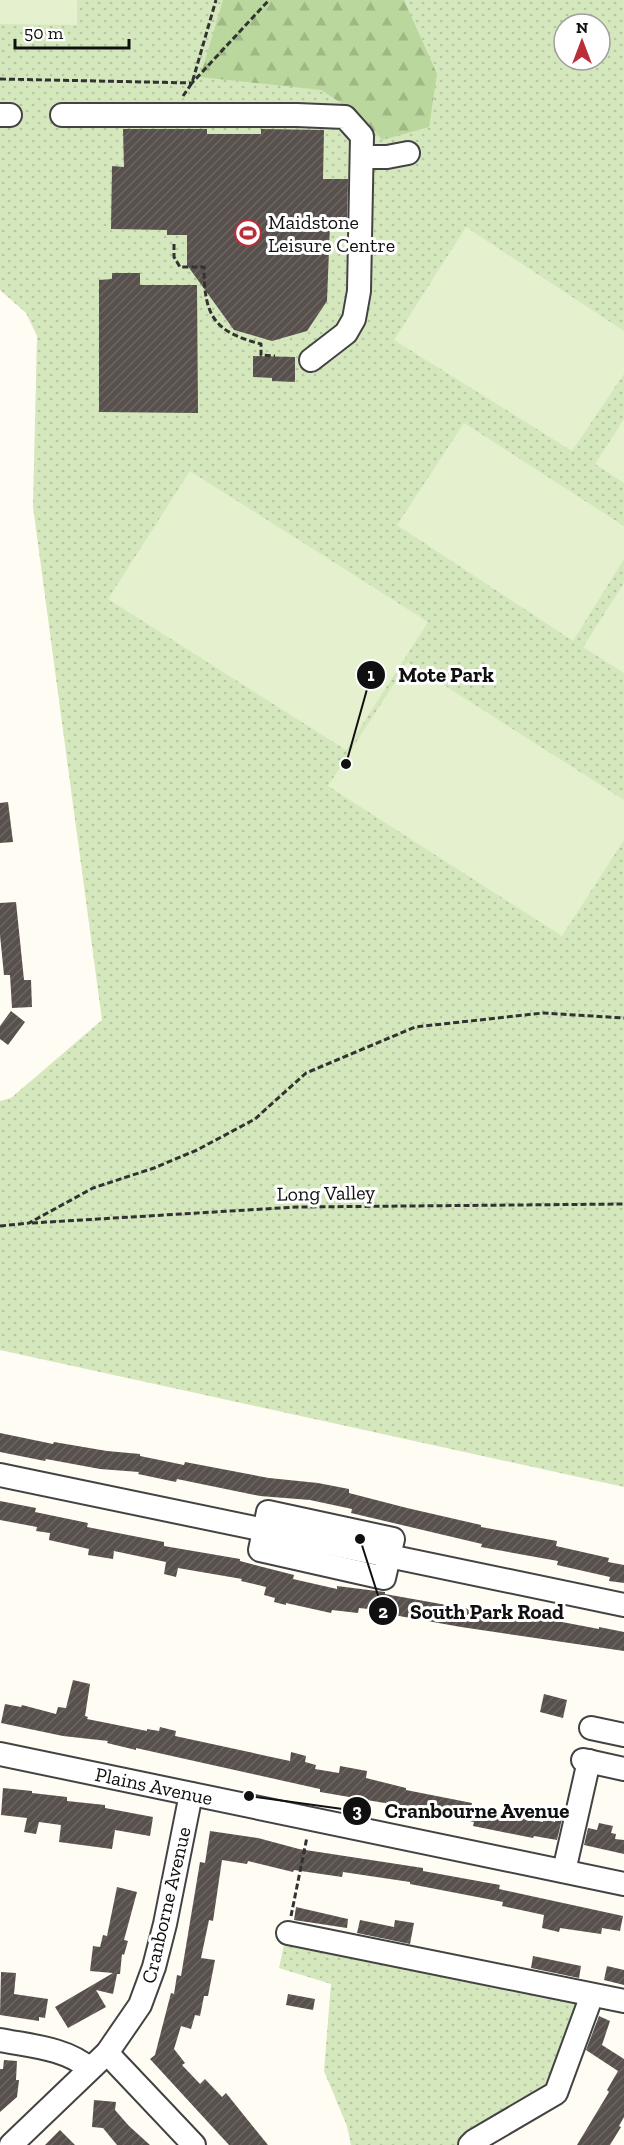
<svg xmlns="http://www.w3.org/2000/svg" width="624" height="2145" font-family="'Zilla Slab',serif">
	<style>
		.green { fill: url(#green-dots); fill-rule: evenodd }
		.forest { fill: url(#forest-firs) }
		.pitch { fill: #e5f0cf }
		.building { fill: url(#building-hatch) }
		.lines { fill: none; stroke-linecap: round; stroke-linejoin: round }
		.minor-casing { stroke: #434343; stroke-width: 26 }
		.path { stroke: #323232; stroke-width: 3; stroke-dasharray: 6 3; stroke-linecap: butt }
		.minor { stroke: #fff; stroke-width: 22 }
		.labels { text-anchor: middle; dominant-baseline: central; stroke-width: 6; stroke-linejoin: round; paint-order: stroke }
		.poi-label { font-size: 20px; fill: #101010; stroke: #fff; text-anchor: start }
		.street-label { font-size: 20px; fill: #101010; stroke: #fff }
		.leader { fill: none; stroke: #101010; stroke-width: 2 }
		.callout-dot { fill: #101010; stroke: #fff; stroke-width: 2 }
		.mark-label { font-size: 18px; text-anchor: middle; font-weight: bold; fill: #fff }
		.callout-label { font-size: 21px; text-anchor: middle; font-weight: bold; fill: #101010; stroke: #fff; stroke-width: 6; stroke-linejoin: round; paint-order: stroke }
	</style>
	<defs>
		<pattern id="green-dots" width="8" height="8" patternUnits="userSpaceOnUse" patternTransform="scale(1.5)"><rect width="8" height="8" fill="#d5e8bd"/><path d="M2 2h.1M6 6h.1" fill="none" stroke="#b6c6a1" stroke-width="1.8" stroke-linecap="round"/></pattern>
		<pattern id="forest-firs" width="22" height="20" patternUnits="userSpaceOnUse" patternTransform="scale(1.5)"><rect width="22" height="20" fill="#bad89d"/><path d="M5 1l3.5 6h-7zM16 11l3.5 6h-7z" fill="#9fb886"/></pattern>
		<pattern id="building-hatch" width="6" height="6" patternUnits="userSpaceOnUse" patternTransform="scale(1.5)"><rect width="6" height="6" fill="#58504c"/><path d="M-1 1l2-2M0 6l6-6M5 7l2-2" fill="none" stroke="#6b6561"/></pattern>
	</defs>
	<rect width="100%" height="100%" fill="#fefcf3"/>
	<g class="green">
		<path d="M0 0H624V1487L0 1350V1101L11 1098 102 1020 33 507 37 336 26 313 0 290ZM564 24H600V60H564Z"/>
		<polygon points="285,1939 583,1999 554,2092 476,2145 351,2145 347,2126 324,2071 331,1984 279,1968"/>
	</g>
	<polygon class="forest" points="223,0 404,0 437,74 429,127 382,140 364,118 321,90 200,77"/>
	<g class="pitch">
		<polygon points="0,0 77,0 77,25 0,24"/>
		<polygon points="466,227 624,331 624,374 572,451 394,340"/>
		<polygon points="624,419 624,483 595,464"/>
		<polygon points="464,423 624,526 624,559 573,641 397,525"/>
		<polygon points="190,471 428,622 346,750 108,599"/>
		<polygon points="624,583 624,673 583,647"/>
		<polygon points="408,662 624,800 624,840 562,936 328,786"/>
	</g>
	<g class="building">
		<polygon points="123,129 207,129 207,134 261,134 261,129 324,130 323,179 348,179 347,225 330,225 327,301 307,331 272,341 234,330 187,265 187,235 167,235 167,230 111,229 112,166 124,167"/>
		<polygon points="112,273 140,273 140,285 197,285 198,413 99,412 99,280 112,279"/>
		<polygon points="253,356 295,357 295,382 272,381 272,378 253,377"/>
		<polygon points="8,802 13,842 0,843 0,803"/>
		<polygon points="16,902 24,980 31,980 32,1007 12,1008 10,975 4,975 0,935 0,903"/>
		<polygon points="11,1011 25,1022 8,1045 0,1039 0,1026"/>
		<polygon points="0,1433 53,1444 54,1442 107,1451 140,1454 140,1456 184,1465 185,1462 269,1478 318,1483 349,1489 349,1493 407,1508 481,1525 481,1527 557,1541 556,1546 609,1558 608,1562 624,1565 624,1583 609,1581 610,1577 557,1565 558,1561 481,1547 482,1544 351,1513 352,1509 310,1500 260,1496 177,1479 176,1482 138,1474 139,1472 100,1469 46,1459 45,1461 0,1452"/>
		<polygon points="0,1501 36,1508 35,1512 88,1523 87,1527 164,1542 164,1546 240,1559 240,1561 294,1575 293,1579 337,1589 337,1586 385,1592 385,1594 469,1609 546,1620 546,1619 599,1629 599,1627 624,1632 624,1651 461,1627 388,1614 389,1611 359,1608 358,1613 332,1610 331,1613 286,1603 286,1605 274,1602 275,1598 264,1595 266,1587 241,1581 242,1579 178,1568 176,1577 164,1574 166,1562 114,1551 113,1559 88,1555 89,1549 49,1540 50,1533 36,1531 37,1527 0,1520"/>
		<polygon points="73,1680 90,1684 85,1716 88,1717 87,1719 147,1731 147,1729 159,1731 160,1727 176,1731 175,1736 290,1761 291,1752 306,1756 305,1762 316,1765 315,1769 339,1773 340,1766 367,1771 366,1778 406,1788 406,1790 472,1803 471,1808 543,1822 543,1819 555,1822 556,1814 563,1815 557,1840 534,1836 533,1838 473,1826 474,1822 408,1807 320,1792 320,1789 136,1748 136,1750 107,1743 108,1741 63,1736 1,1723 5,1704 21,1707 22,1705 56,1714 58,1707 66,1708"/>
		<polygon points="544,1694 567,1700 563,1718 540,1712"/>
		<polygon points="3,1788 32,1791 32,1793 67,1797 67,1801 105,1805 105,1808 153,1817 150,1836 115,1830 112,1849 59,1842 61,1825 39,1822 36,1834 24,1832 27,1818 1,1815"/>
		<polygon points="599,1823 613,1826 611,1833 616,1834 615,1839 624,1840 624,1854 584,1845 588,1828 597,1830"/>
		<polygon points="210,1831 258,1838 299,1849 423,1868 423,1871 500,1885 499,1889 623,1916 620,1931 602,1928 601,1934 560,1928 559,1932 542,1928 544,1915 502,1906 503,1902 410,1884 410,1882 343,1872 342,1877 294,1870 293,1872 248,1861 247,1864 222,1860 213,1921 209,1920 201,1958 215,1960 208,1996 204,1996 200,2016 195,2015 191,2029 181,2026 174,2049 185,2063 182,2065 200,2084 205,2079 222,2097 226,2093 268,2145 229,2145 150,2059 155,2055 171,1993 174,1994 177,1975 181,1976 200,1862 205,1863"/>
		<polygon points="117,1887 137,1892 124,1940 128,1941 124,1955 122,1954 120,1974 117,1974 113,1994 96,1990 106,2007 68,2028 55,2007 113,1973 90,1971 93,1946 100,1947 103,1935 107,1936"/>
		<polygon points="296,1907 348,1919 347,1928 294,1920"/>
		<polygon points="360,1920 394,1927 395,1920 414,1923 410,1944 357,1933"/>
		<polygon points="533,1956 581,1966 579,1978 531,1968"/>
		<polygon points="607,1966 624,1970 624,1985 604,1980"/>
		<polygon points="1,1972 16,1973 14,1994 48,1999 45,2018 39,2017 39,2021 0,2015"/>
		<polygon points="288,1994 315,1999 313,2010 286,2005"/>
		<polygon points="599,2016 610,2021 602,2045 624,2059 624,2117 619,2126 621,2127 610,2145 577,2145 609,2092 607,2090 618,2071 586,2050"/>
		<polygon points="4,2060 17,2061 16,2080 19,2080 17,2097 0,2112 0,2069 3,2069"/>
		<polygon points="94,2100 116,2102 115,2110 129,2126 150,2145 117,2145 103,2128 92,2127"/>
		<polygon points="60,2130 75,2145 45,2145"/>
	</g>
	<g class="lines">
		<g class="minor-casing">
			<g id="minor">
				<polyline points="0,115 10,115"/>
				<polyline points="62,115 297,115 345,117 362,136 359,291 354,319 346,333 311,360"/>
				<polyline points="362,157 387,157 408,153"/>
				<polyline points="0,1475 624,1605"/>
				<polygon points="268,1512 393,1539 384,1578 260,1550"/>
				<polyline points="591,1728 624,1735"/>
				<polyline points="0,1754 624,1884"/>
				<polyline points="583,1760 624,1769"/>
				<polyline points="564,1871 589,1761"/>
				<polyline points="288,1933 624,2001"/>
				<path d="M0 2040C30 2046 66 2048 90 2069"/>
				<polyline points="107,2053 194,2145"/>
				<polyline points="11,2145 107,2053 140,2005 154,1967 165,1924 191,1794"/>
				<polyline points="470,2145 474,2141 556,2093 592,1995"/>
			</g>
		</g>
		<g class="path">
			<polyline points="0,79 192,83 269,0"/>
			<polyline points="183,96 192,83 216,0"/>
			<path d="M174 244V257L180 267H204C204 316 214 332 261 344V355L275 356"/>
			<polyline points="32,1223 297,1207 624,1204"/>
			<polyline points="0,1226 29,1223 93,1188 154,1168 197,1150 255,1119 306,1073 415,1027 543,1013 624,1018"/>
			<polyline points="291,1916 307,1837"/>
		</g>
		<use href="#minor" class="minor"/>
	</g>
	<defs>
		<g id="stadium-ring" transform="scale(1.35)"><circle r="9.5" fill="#fff" stroke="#ba2e39" stroke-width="1.5"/><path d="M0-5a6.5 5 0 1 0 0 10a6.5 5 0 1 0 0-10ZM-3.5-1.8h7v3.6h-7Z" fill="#ba2e39"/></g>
	</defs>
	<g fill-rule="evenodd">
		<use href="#stadium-ring" x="248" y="233"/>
	</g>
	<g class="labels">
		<g class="poi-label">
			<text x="268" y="222">Maidstone<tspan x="268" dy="23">Leisure Centre</tspan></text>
		</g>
		<g class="street-label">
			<text transform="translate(326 1193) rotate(-1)">Long Valley</text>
			<text transform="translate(154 1786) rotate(12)">Plains Avenue</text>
			<text transform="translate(166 1905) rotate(-77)">Cranborne Avenue</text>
		</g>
	</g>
	<path class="leader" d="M346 764L371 675M360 1539L383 1611M249 1796L357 1811"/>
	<g class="callout-dot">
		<circle cx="346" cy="764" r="6"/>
		<circle cx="360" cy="1539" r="6"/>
		<circle cx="249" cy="1796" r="6"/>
		<circle cx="371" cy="675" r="15"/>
		<circle cx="383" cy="1611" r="15"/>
		<circle cx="357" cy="1811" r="15"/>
	</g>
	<g class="mark-label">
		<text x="371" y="681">1</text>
		<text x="383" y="1618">2</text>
		<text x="357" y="1817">3</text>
	</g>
	<g class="callout-label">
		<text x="446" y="682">Mote Park</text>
		<text x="487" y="1619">South Park Road</text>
		<text x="477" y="1818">Cranbourne Avenue</text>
	</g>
	<g transform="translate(582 42)"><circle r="28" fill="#ffffff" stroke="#9f9f9f" stroke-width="1.5"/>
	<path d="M0-4.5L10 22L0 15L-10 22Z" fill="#ba2e39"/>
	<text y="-9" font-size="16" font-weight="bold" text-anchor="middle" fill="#101010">N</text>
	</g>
	<path d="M15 39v9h114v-9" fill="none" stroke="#101010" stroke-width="3"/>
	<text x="24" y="39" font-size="18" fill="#101010" stroke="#ffffff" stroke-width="4.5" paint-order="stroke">50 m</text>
</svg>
